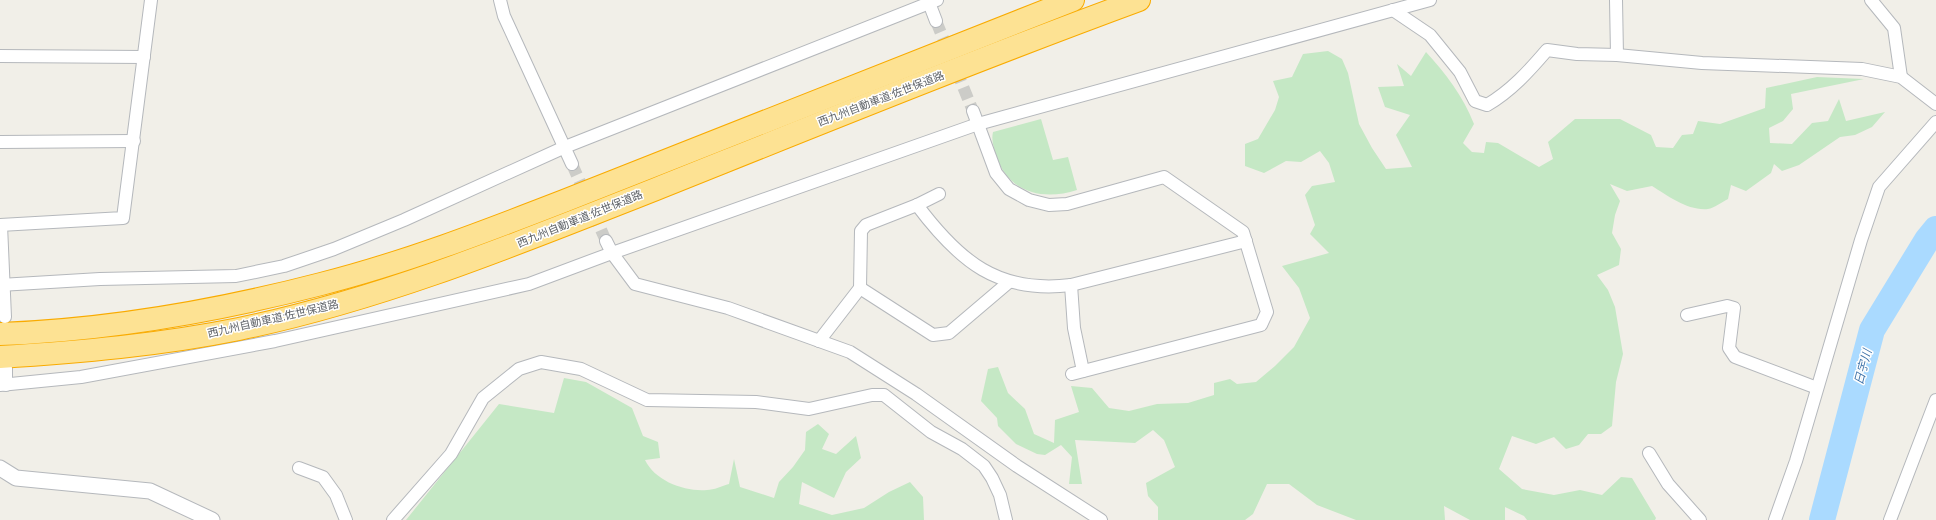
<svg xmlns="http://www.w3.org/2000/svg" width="1936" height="520" font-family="Raleway,'Noto Sans JP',sans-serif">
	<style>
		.green { fill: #c5e8c5 }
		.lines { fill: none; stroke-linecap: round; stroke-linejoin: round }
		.river { stroke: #aadaff; stroke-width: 26 }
		.minor-tunnel { stroke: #ccccc8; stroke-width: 12; stroke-dasharray: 12 6; stroke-linecap: butt }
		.minor-casing { stroke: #b5b8bc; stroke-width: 14 }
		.tertiary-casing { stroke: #b5b8bc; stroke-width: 17 }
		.motorway-casing { stroke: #f9ab00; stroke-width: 24 }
		.minor { stroke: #fff; stroke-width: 12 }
		.tertiary { stroke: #fff; stroke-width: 15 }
		.motorway { stroke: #fde293; stroke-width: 22 }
		.labels { text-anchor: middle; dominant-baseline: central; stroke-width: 3; stroke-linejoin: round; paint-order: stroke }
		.street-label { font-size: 11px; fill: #5f6368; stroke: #fff }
		.water-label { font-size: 12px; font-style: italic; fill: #4174aa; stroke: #fff }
	</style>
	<rect width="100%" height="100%" fill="#f1efe8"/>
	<g class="green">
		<path d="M1328 51 1342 59 1348 73 1359 124 1372 148 1386 169 1412 167 1396 135 1410 115 1385 107 1378 87 1404 86 1397 64 1411 76 1426 52C1446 74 1463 96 1474 124L1463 143 1472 152 1484 153 1486 142 1498 143 1539 167 1553 159 1548 142 1575 119H1620L1651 135 1656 147 1673 148 1682 135 1693 134 1698 121 1720 124 1765 108 1766 88 1817 77 1864 79 1791 94 1793 109 1783 121 1769 128 1770 143 1792 144 1812 123 1828 121 1839 99 1846 121 1885 112 1872 127 1855 135 1840 137 1799 165 1782 171 1774 164 1771 173 1746 191 1731 185 1728 199C1722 202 1714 208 1708 209 1688 211 1668 196 1652 186L1627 191 1610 184 1620 201 1615 215 1612 233 1621 249 1619 265 1597 275 1608 290 1615 307 1623 354 1616 382 1612 426 1601 434H1588L1579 445 1566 449 1554 437 1536 444 1512 436 1499 469 1522 489 1554 495 1580 490 1602 495 1621 477 1632 478 1656 518 1655 520H1527L1524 516 1505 507V520H1470L1444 506 1445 520H1356L1317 505 1289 484H1267L1253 514 1245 520H1158V507L1148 496 1146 483 1175 467 1164 440 1153 430 1135 443 1075 440 1082 484H1069L1072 457 1061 445 1045 455 1037 454 1016 444 998 426 997 418 981 401 988 369 998 367 1008 393 1025 409 1034 434 1054 443 1055 420 1079 412 1071 386 1092 388 1109 408 1129 411 1157 404 1188 403 1214 395V383L1230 379 1237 384 1256 382 1275 366 1294 347 1310 318 1299 288 1282 266 1329 253 1310 234 1315 225 1305 195 1312 186 1335 182 1329 163 1320 151 1301 162 1286 161 1264 173 1245 166V144L1258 139 1275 110 1279 97 1273 81 1292 77 1303 54Z"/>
		<path d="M1041 119 1053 160 1068 157 1077 190C1043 201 1009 193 996 156 994 147 991 141 993 132Z"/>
		<path d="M564 378 586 382 632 408 643 436 658 442 660 458 645 460C655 481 685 492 707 490 714 490 722 486 729 484L734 459 740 487 774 498 779 482 793 467 805 450 806 432 818 424 829 434 822 449 836 454 856 436 861 458 846 472 834 498 802 482 799 504 832 515 864 508 889 492 910 482 923 497 924 520H406L499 404 554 413Z"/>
	</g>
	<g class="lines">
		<polyline class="river" points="1822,520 1872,330 1927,240 1936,229"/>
		<g class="minor-tunnel">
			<polyline points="936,21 973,111"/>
			<polyline points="572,164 606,241"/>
		</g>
		<g class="minor-casing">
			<g id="minor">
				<polyline points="500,0 504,16 572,164"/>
				<polyline points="928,0 936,21"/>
				<polyline points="1616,0 1617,55"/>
				<polyline points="1871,0 1894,28 1901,77"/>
				<path d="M1393 10 1430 35 1460 72 1475 101 1487 105C1511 91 1529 71 1547 50L1577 54 1617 55 1702 63 1862 69 1901 77 1936 104"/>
				<polyline points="0,56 144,57"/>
				<polyline points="973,111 996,173 1009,189 1029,200 1049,205 1067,204 1164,177 1243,232 1267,312 1261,325 1072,374"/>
				<polyline points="0,142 134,141"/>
				<path d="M917 205C959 261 998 294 1071 285L1246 241"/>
				<polyline points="0,225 123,218 151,0"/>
				<polyline points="1,225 5,317"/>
				<polyline points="606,241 612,253 635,284 728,308 850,352 916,394 1017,466 1101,520"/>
				<polyline points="0,285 100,279 236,276 284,266 334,249 404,220 565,147 937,0"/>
				<polyline points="1071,285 1074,328 1083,371"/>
				<polyline points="860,288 933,335 949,333 1009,282"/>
				<polyline points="1687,315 1727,306 1734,308 1729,348 1735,357 1817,388"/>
				<polyline points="819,341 860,288 861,231 866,225 917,205 939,194"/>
				<polyline points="6,368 6,385"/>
				<polyline points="0,385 81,377 275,341 529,284 612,253 978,124 1430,0"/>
				<polyline points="1649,453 1668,484 1700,520"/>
				<polyline points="299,468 323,477 336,495 346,520"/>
				<polyline points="393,520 451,454 483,398 519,369 541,362 581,369 647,400 756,402 809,409 872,395 884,395 931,432 962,449 984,466 992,478 1000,495 1006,520"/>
				<polyline points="1775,520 1796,461 1861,240 1879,187 1936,122"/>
				<polyline points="1890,520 1936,400"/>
			</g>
		</g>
		<g class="tertiary-casing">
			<polyline id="tertiary" points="0,468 16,478 150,491 212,520"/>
		</g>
		<g class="motorway-casing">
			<g id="motorway">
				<path d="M0 334C108 330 217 311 321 284 404 263 484 232 564 201L1073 0"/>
				<path d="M0 357C80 352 160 345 239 329 383 299 519 243 656 189 816 125 976 60 1139 0"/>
			</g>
		</g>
		<use href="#minor" class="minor"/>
		<use href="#tertiary" class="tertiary"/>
		<use href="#motorway" class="motorway"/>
	</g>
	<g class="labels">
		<g class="street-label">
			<text transform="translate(881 99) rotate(-21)">西九州自動車道;佐世保道路</text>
			<text transform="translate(580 219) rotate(-22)">西九州自動車道;佐世保道路</text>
			<text transform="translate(273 319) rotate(-13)">西九州自動車道;佐世保道路</text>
		</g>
		<g class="water-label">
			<text transform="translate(1863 367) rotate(-75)">日宇川</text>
		</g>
	</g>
</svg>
